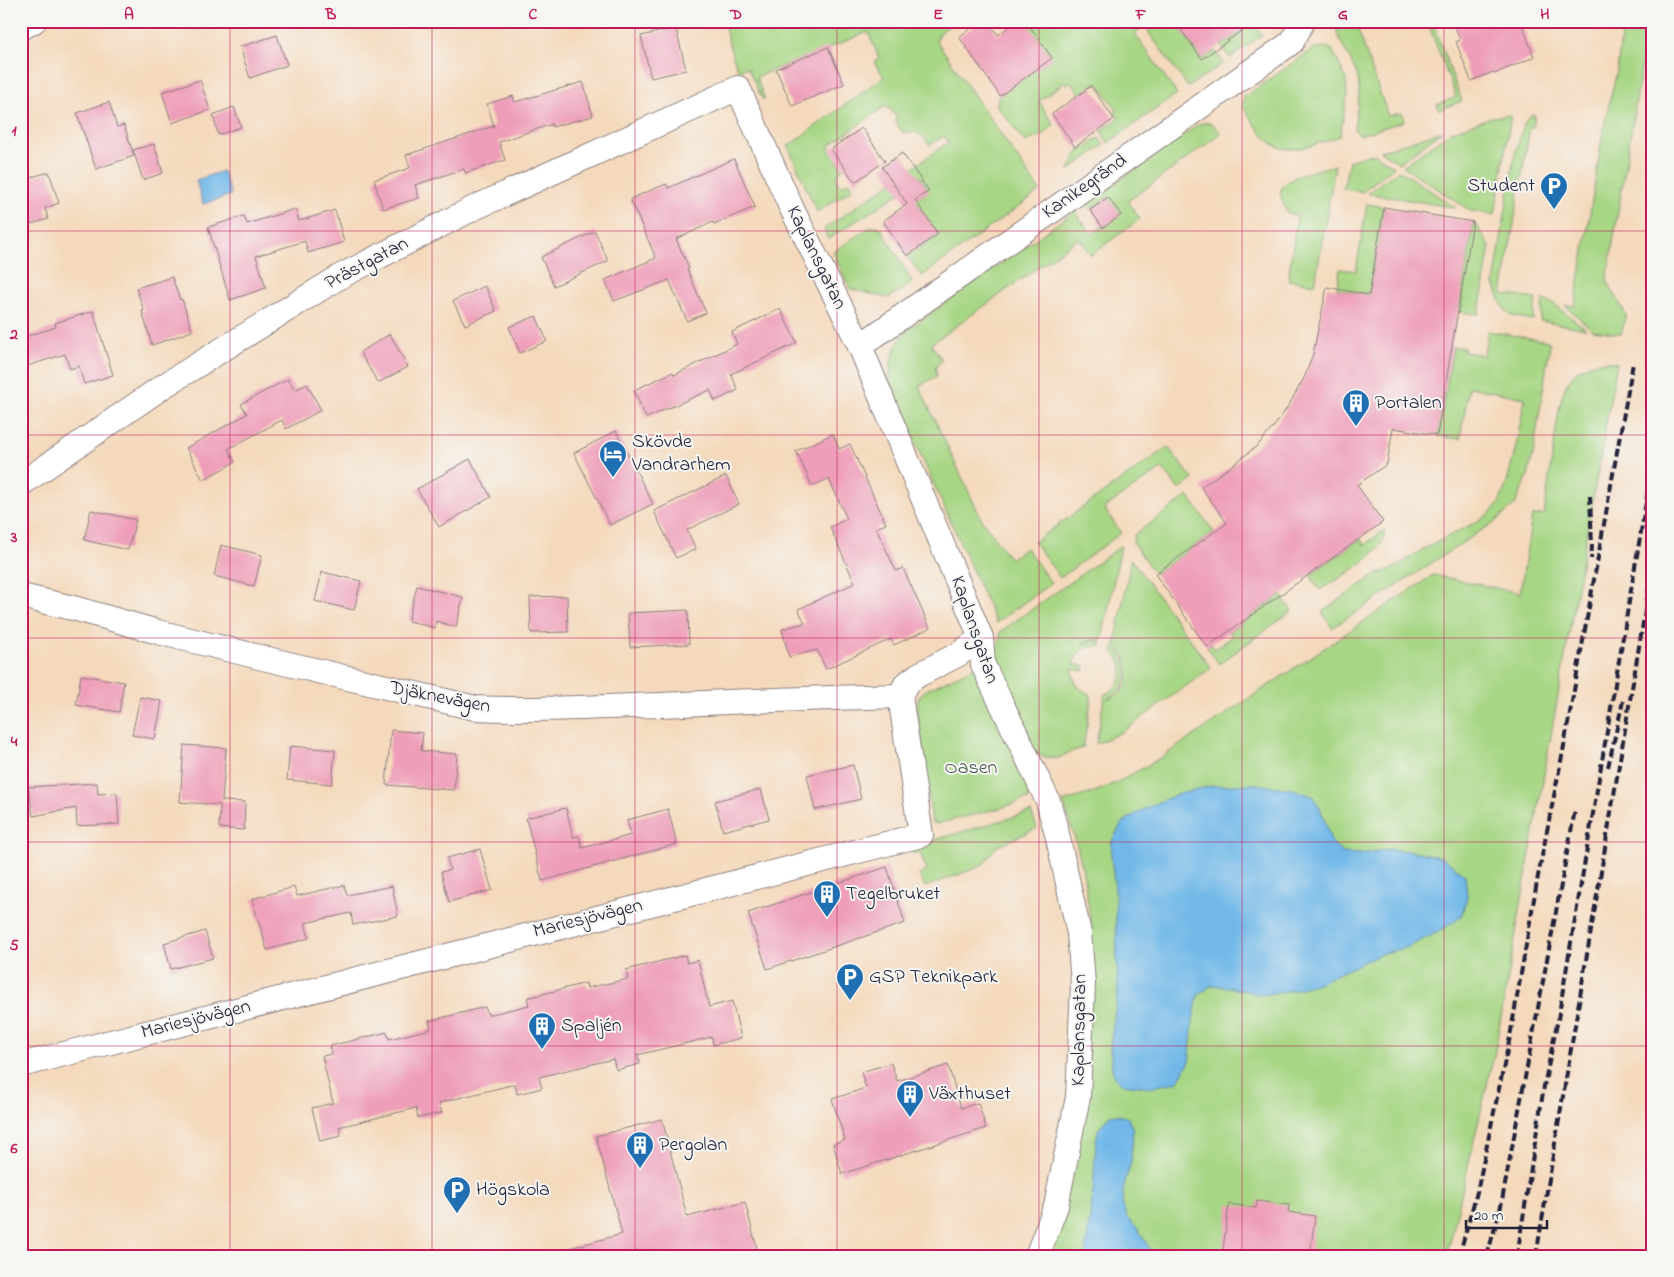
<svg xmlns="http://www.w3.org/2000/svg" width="1674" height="1277" font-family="'Indie Flower',sans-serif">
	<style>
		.green { fill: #a7d684; stroke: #647c60 }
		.water { fill: #71b8e8; stroke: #4a6d92 }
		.building { fill: #ee9eb8 }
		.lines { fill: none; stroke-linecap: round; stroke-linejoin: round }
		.street-casing { stroke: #8b7e7c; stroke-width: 26 }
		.street { stroke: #fff; stroke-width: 24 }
		.rail { stroke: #22223b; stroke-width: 4; stroke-dasharray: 8 4; stroke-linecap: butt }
		.grid { fill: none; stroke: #c2185b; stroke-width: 1; stroke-opacity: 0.55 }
		.labels { text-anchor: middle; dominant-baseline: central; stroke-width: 4; stroke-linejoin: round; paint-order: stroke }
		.poi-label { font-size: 20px; fill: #22223b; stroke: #f6f6f2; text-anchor: start }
		.street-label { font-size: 20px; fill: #22223b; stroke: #f6f6f2 }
		.park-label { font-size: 20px; fill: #4a5851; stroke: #f6f6f2 }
		.neatline { fill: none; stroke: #c2185b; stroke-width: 2 }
		.grid-label { font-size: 16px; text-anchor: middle; font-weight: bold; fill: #c2185b }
	</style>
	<rect width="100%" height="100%" fill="#f6f6f2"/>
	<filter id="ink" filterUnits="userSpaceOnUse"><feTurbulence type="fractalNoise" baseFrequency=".02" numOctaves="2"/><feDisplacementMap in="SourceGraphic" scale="10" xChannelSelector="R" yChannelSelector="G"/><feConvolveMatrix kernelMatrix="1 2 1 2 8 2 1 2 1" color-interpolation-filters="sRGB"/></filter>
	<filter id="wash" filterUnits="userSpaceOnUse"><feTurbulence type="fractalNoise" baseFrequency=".0096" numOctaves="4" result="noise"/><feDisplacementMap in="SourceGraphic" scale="20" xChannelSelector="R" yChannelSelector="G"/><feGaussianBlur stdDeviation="1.12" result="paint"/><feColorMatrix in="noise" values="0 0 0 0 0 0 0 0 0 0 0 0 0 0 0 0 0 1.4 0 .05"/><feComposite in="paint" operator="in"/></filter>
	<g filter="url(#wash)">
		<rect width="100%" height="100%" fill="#f4d9bc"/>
		<g class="green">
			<path d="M723 21H956L942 31 936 40 1040 191 922 276 907 256 938 234 915 200 929 191 920 177 899 191 900 193 828 239 824 229 949 142 943 136 930 145C923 135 916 129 903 133L896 122V117L889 108 884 107 830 145 829 149 843 169 837 175V182L841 186 849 182 852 186 851 190 817 212 788 146 884 77 874 62 879 58 868 32 756 77 765 99H762L748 68 738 70 732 54Z"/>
			<path d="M1026 21H1150L1135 34 1177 94 1108 143 1101 131 1119 118 1115 113 1117 110 1097 82 1080 94 1071 82 1066 84 1065 82 1040 100V103L1054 125 1042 135 1025 142 997 106C996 97 1001 95 1007 90Z"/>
			<polygon points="1157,21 1177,21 1176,23 1202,59 1215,51 1224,63 1188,87 1149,33 1149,27"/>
			<polygon points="1238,21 1251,21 1262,35 1230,58 1221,46 1244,30"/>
			<path d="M1336 21H1355L1388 116 1400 113 1403 114 1404 121 1360 135 1354 129C1356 112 1361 96 1358 79 1354 60 1334 39 1336 21Z"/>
			<polygon points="1427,21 1432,21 1462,101 1439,110 1437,105 1456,97"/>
			<polygon points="1623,21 1649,21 1607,280 1626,315 1621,334 1592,330 1565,305 1575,306 1604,126 1617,70"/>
			<path d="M1325 47 1332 49 1346 79 1347 96 1340 136C1319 142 1289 159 1269 141 1259 132 1251 118 1243 107V102L1244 97 1313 49Z"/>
			<polygon points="1511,115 1495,215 1471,211 1403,166 1452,131 1492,117"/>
			<polygon points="1531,115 1535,115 1533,127 1530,127 1502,294 1536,299 1533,320 1512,316 1507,312 1502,305 1494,284 1514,157 1525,122"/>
			<path d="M1204 123C1213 122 1216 127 1221 134L1128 201 1140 219 1091 255 1079 238 931 344 942 360 935 368 937 376 919 386 982 520 1010 559 1026 548 1051 583 996 623 893 393C886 368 892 342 913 326L1075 211 1091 234 1120 215 1108 197 1090 210 1087 204 1199 124Z"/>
			<polygon points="1442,131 1399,163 1380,151"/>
			<polygon points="1099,138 1104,145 1068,171 1079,151"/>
			<polygon points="1374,153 1394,167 1362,192 1343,189 1349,161"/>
			<path d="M1335 165 1315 284 1288 280 1297 216 1287 213C1285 206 1279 197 1281 190 1286 175 1322 169 1335 165Z"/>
			<polygon points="1399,170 1456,208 1367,193"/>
			<polygon points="1367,204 1384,207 1369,295 1337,289 1340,269 1356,271"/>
			<polygon points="1474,222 1490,246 1479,314 1459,312"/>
			<polygon points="875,226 881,228 911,280 912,283 888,298 850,289 833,252 870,227"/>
			<polygon points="1543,300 1553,303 1586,329 1540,321"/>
			<polygon points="1488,331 1548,341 1550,344 1534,449 1528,476 1515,505 1493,523 1332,628 1322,612 1373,576 1396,567 1422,550 1474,523 1488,515 1499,503 1507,483 1516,446 1525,398 1469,387 1460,439 1438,436 1453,347 1464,348 1464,352 1484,355"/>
			<path d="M1606 361 1617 363 1495 1051 1447 1256H1048L1093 969C1091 927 1088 886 1077 846 1073 831 1068 816 1063 802L1097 791 1120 781 1162 757 1433 575 1520 593 1532 516 1544 514C1547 493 1550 471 1553 450 1557 428 1558 393 1572 376 1582 365 1593 363 1606 361Z"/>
			<polygon points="1168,447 1193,479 1179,490 1163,468 1104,508 1121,533 1060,578 1034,542"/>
			<polygon points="1188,496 1214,532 1155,574 1133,543 1134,535"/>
			<path d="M1385 530C1386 554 1339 578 1320 590L1310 575 1361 539 1364 545Z"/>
			<path d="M1121 546 1102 639 1088 641 1082 644 1093 641H1101V646C1087 646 1078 650 1073 664L1085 666 1084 671 1072 669C1073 682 1078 689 1091 695V700L1083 748 1070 752 1059 758 1044 757 1028 751 988 660 1000 642V632Z"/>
			<path d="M1131 559 1211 668 1122 732 1096 744 1105 694C1123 687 1128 665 1113 652L1114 646C1133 665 1130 687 1107 699 1134 692 1134 661 1115 645Z"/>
			<polygon points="1281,595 1292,611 1219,664 1207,647 1211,644 1215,649 1232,637 1229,632"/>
			<polygon points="975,667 1031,791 1028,799 997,809 936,824 932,822 917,706 919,697 924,691"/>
			<polygon points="1031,812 1037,828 996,847 982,866 925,887 919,875 927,871 920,852 913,854 911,850 927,842"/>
		</g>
		<g class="water">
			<polygon points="223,171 231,195 203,204 196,180"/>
			<polygon points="1256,784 1293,789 1314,797 1323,815 1331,841 1342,853 1361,854 1389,849 1419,852 1443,858 1465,875 1467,897 1461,917 1438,932 1408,947 1381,954 1318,983 1294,990 1261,995 1243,990 1212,985 1198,995 1193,1020 1189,1063 1177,1082 1151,1087 1121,1084 1113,1075 1110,1047 1118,990 1115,889 1111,856 1112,841 1122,823 1142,810 1175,795 1211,786"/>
			<polygon points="1116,1114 1128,1118 1133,1130 1131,1162 1124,1185 1122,1202 1127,1218 1138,1229 1154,1256 1085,1256 1093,1192 1096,1141 1098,1130 1110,1115"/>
		</g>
		<g id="blocks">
			<g class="building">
				<polygon points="981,21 988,21 998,35 1017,21 1026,21 1052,58 1000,96 959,37"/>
				<polygon points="1175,21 1255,21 1202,59"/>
				<polygon points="1453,21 1521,21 1534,57 1494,74 1493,72 1471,81 1456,42 1460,40"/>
				<polygon points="676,28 686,70 651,78 641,36"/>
				<polygon points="277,35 287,65 250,78 240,47"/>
				<polygon points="828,47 844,84 792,106 776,69"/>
				<polygon points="200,80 210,110 172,123 162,92"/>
				<polygon points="583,82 593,116 552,127 552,124 499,142 505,160 465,173 464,169 415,185 419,198 383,209 374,180 410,168 406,155 494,126 487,104 513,96 515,102"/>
				<polygon points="1091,86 1114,119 1075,147 1052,114"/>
				<polygon points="109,102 117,127 124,125 134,156 96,169 77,113"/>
				<polygon points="234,107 241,127 218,135 213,115"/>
				<polygon points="862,128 885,161 855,182 831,149"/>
				<polygon points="154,144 163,173 143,180 133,150"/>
				<polygon points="902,153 929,191 915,200 938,234 907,256 883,221 907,204 882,167"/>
				<polygon points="734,159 755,207 714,224 713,222 676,239 689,268 687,269 706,313 687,321 669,280 614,301 605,280 656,258 630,199 666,184 668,188"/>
				<polygon points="49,172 59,203 45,208 48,219 21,227 21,180"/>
				<polygon points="1108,197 1121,215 1103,228 1090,210"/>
				<polygon points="1384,207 1473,222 1437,435 1393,428 1387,464 1357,485 1383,522 1207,647 1155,574 1227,523 1201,487 1233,465 1258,445 1275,425 1289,405 1305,376 1313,354 1327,287 1369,295"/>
				<polygon points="295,209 299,221 335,210 344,242 308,253 305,241 256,256 266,288 230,300 208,227 244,216 247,224"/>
				<polygon points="595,231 608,261 554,286 541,257"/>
				<polygon points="172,277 180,300 182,299 192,331 152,345 142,311 144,311 136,288"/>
				<polygon points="485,286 496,311 465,325 453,301"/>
				<polygon points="780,309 797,343 731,374 738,390 715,401 710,390 646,418 634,390 673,372 674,375 737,344 732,332"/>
				<polygon points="93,311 113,375 84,384 79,366 70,369 65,354 21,368 21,338 56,327 55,323"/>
				<polygon points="536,316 547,341 520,353 509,327"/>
				<polygon points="390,334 408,367 378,383 360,352"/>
				<polygon points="288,379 295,390 307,384 321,410 286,429 282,420 228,449 235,462 203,480 186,448 247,414 241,404"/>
				<polygon points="616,431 653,504 610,525 574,453"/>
				<polygon points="833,434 839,449 850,444 886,524 876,528 896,571 903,568 930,628 894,645 891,639 826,669 817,650 789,657 782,629 805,623 798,609 855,583 830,527 847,519 829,479 812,486 796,451"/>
				<polygon points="470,459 491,497 439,527 417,489"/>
				<polygon points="726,476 739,504 687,530 696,549 676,558 654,511"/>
				<polygon points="91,510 136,520 128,550 84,540"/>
				<polygon points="221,545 262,555 254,586 214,576"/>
				<polygon points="322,572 361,581 354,610 315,601"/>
				<polygon points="417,586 463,597 456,627 436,621 435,628 408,621"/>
				<polygon points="567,596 568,632 531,633 530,597"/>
				<polygon points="688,610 689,644 630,647 628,613"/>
				<polygon points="81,675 124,682 119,712 76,705"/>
				<polygon points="140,697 162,701 155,739 132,735"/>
				<polygon points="391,730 423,733 421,751 457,754 454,790 386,785"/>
				<polygon points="184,745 226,748 222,801 245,802 244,830 219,828 220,805 180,802"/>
				<polygon points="290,746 335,750 332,784 287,780"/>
				<polygon points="853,765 861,799 815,810 807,775"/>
				<polygon points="97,783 98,794 117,793 119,824 77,826 76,808 33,816 28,787"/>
				<polygon points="761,789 769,819 723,831 715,801"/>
				<polygon points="566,808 573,837 579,836 582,848 631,835 627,820 668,809 677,844 542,881 526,818"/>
				<polygon points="480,849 492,890 449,902 441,872 450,870 447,858"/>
				<polygon points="887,867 905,923 767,969 748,913"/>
				<polygon points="344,885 347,895 392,886 398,916 353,925 351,913 305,923 309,938 267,950 252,899 294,887 297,896"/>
				<polygon points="205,931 213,958 171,969 164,943"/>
				<polygon points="685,955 687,963 698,960 709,1007 732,1001 741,1038 713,1045 712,1037 637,1055 640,1064 616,1070 613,1059 539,1077 542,1088 530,1091 517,1094 515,1084 439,1103 442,1113 418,1118 416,1108 339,1127 341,1136 320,1141 312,1108 333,1103 322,1056 332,1054 330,1046 387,1032 389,1039 431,1029 429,1021 485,1007 488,1015 529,1005 527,998 586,983 587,988 628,979 626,970"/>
				<polygon points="891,1063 897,1081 948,1065 961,1108 978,1103 986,1128 842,1174 833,1144 845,1140 832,1099 866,1088 861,1072"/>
				<polygon points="662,1119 687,1217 745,1202 759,1256 567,1256 566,1249 622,1234 596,1136"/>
				<polygon points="1257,1201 1289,1205 1288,1212 1315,1216 1310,1256 1222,1256 1229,1204 1256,1208"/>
			</g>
		</g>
	</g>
	<g filter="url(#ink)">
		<use href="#blocks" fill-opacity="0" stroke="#8b7e7c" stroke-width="1"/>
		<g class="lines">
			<g class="street-casing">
				<g id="street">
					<polyline points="21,28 34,21"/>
					<polyline points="860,346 1292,42 1303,21"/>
					<polyline points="21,484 162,387 341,276 472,209 738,88 791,207 860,346 981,638 983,665 1048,801 1057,834 1079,933 1083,984 1078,1097 1056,1206 1037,1256"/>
					<path d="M21 596 77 609 158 632 259 657 475 708C537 711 599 707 661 705 741 701 820 698 900 696"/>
					<polyline points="21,1065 921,835 900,696 906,684 918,675 959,654 981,638"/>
				</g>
			</g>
			<use href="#street" class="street"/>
			<g class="rail">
				<polyline points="1590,496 1592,547 1591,559"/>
				<polyline points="1608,767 1623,701"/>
				<polyline points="1459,1256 1477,1192 1510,1037 1538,876 1564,746 1633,363"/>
				<polyline points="1487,1256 1501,1206 1575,810"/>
				<polyline points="1517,1256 1544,1086 1558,1019 1653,461"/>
				<polyline points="1536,1256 1653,564"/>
			</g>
		</g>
	</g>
	<path class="grid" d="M230 21V1256M432 21V1256M635 21V1256M837 21V1256M1039 21V1256M1242 21V1256M1444 21V1256M21 231H1653M21 435H1653M21 638H1653M21 842H1653M21 1046H1653"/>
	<defs>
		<g id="parking-pin" transform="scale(1.4375)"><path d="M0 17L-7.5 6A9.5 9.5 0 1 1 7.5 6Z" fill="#1f6fb2" stroke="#f6f6f2"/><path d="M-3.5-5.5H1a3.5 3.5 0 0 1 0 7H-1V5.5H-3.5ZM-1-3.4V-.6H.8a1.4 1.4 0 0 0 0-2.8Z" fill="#fff"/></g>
		<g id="building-pin" transform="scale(1.4375)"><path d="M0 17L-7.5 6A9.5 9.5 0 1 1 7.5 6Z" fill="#1f6fb2" stroke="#f6f6f2"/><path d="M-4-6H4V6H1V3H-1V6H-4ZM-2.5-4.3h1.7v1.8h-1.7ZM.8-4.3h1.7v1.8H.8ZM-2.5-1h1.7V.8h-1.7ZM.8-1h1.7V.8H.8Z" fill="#fff"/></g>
		<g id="hotel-pin" transform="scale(1.4375)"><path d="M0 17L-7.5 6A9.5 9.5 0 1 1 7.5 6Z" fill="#1f6fb2" stroke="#f6f6f2"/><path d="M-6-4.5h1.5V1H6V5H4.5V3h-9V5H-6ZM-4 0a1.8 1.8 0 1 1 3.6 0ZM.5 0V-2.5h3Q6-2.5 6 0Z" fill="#fff"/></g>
	</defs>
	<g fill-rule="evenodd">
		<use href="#parking-pin" x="1554" y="186"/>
		<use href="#building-pin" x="1356" y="403"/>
		<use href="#hotel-pin" x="613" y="454"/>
		<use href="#building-pin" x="827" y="894"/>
		<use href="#parking-pin" x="850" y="977"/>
		<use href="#building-pin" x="542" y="1026"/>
		<use href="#building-pin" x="910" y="1094"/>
		<use href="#building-pin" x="640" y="1145"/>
		<use href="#parking-pin" x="457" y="1190"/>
	</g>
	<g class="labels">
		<g class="poi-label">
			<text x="1535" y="186" text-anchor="end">Student</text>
			<text x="1375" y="403">Portalen</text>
			<text x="632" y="442">Skövde<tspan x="632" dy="23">Vandrarhem</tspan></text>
			<text x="846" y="894">Tegelbruket</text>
			<text x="869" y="977">GSP Teknikpark</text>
			<text x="561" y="1026">Spaljén</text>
			<text x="929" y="1094">Växthuset</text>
			<text x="659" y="1145">Pergolan</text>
			<text x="476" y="1190">Högskola</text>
		</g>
		<g class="street-label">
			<text transform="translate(1085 187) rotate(-35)">Kanikegränd</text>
			<text transform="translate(816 258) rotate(64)">Kaplansgatan</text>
			<text transform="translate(367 264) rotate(-28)">Prästgatan</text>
			<text transform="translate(974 630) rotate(71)">Kaplansgatan</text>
			<text transform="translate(440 698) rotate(11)">Djäknevägen</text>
			<text transform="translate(588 919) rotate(-14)">Mariesjövägen</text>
			<text transform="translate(196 1020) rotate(-14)">Mariesjövägen</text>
			<text transform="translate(1080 1030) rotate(-89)">Kaplansgatan</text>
		</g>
		<g class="park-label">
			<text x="971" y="768">Oasen</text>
		</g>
	</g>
	<rect width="1674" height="1277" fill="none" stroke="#f6f6f2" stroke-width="55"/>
	<path d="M1466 1220v8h81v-8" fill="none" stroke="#22223b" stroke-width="2.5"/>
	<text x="1474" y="1220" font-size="15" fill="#22223b" stroke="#f6f6f2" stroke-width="4" paint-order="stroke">20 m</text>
	<rect x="28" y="28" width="1618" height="1222" class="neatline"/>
	<g class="grid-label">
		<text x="129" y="19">A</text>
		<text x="331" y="19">B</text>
		<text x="533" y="19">C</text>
		<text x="736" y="19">D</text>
		<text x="938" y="19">E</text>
		<text x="1141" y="19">F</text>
		<text x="1343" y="19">G</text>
		<text x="1545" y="19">H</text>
		<text x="14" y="135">1</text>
		<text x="14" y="339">2</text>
		<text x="14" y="542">3</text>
		<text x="14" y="746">4</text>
		<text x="14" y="950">5</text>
		<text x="14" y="1153">6</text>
	</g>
</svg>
